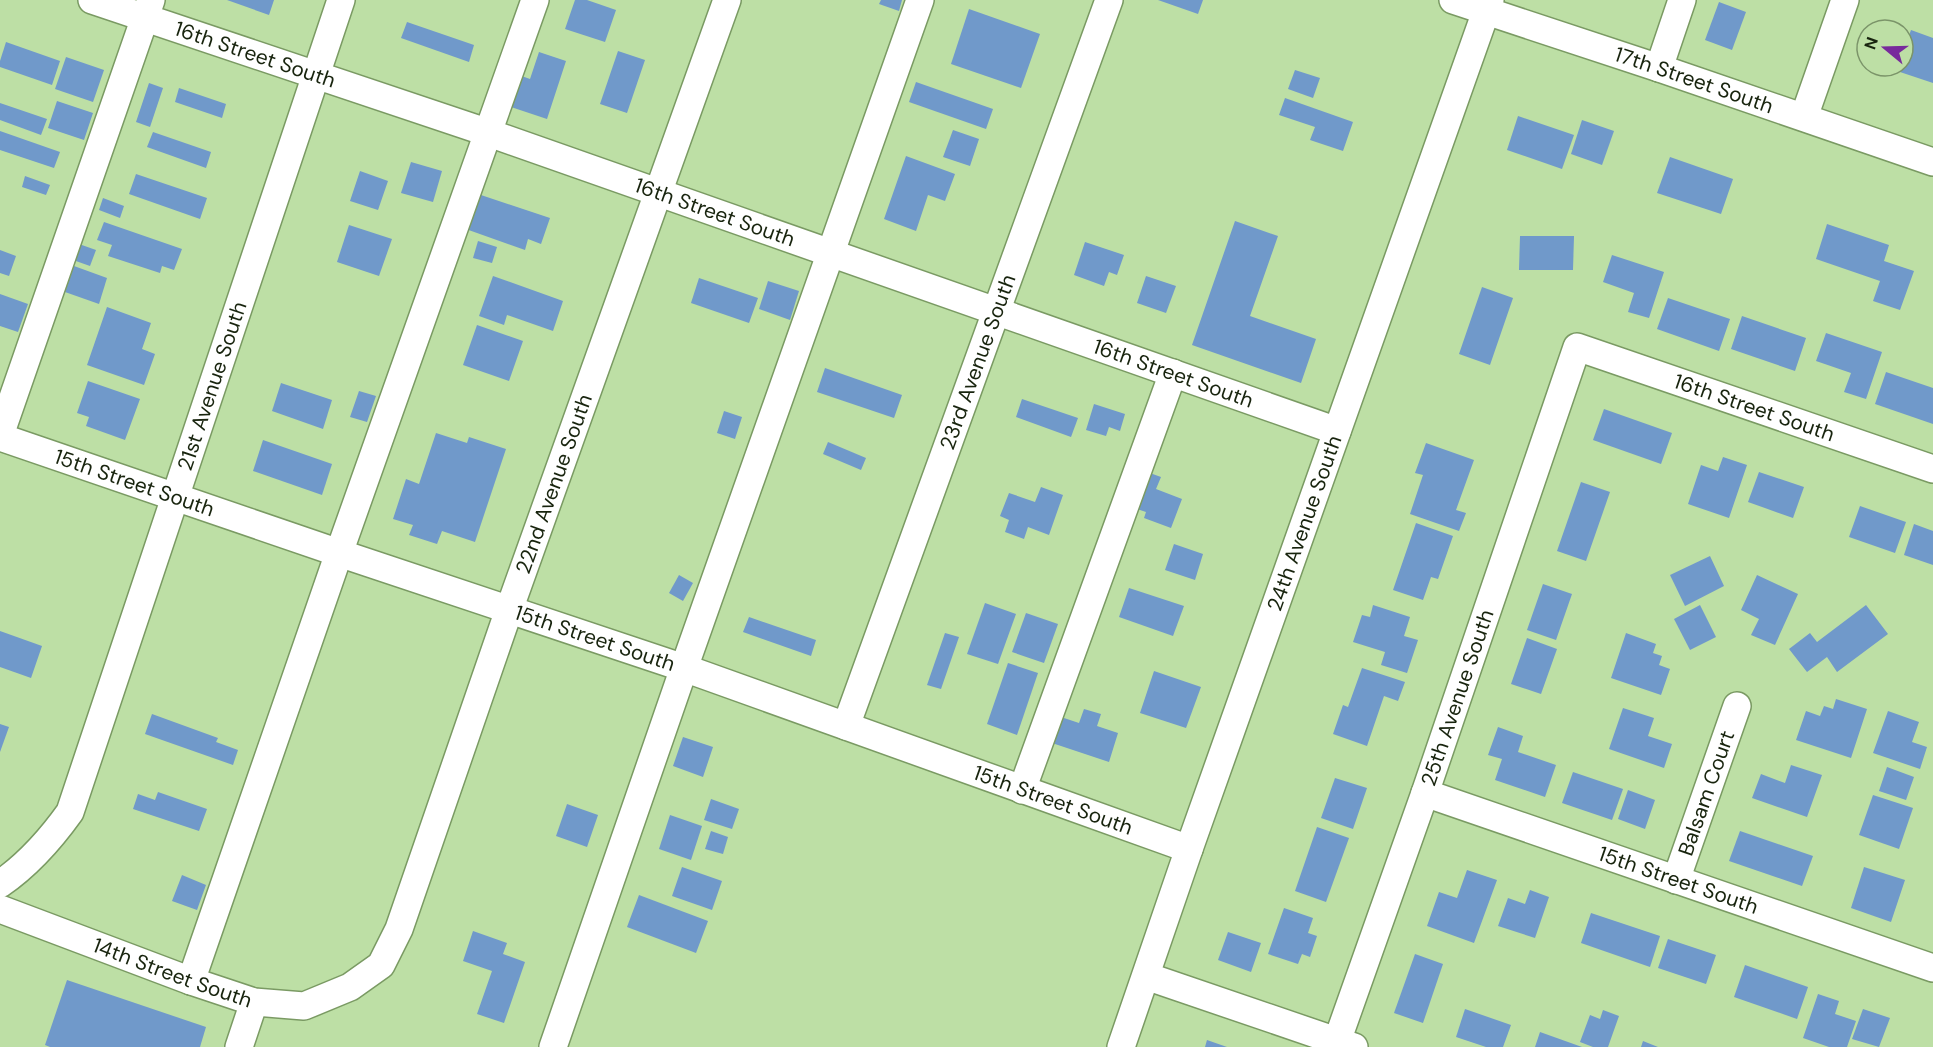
<svg xmlns="http://www.w3.org/2000/svg" width="1933" height="1047" font-family="'DM Sans',sans-serif">
	<style>
		.building { fill: #7099ca }
		.lines { fill: none; stroke-linecap: round; stroke-linejoin: round }
		.minor-casing { stroke: #7a9a63; stroke-width: 30 }
		.minor { stroke: #fff; stroke-width: 27 }
		.labels { text-anchor: middle; dominant-baseline: central; stroke-width: 4.5; stroke-linejoin: round; paint-order: stroke }
		.street-label { font-size: 21px; fill: #18240e; stroke: #bddfa5 }
	</style>
	<rect width="100%" height="100%" fill="#bddfa5"/>
	<g class="building">
		<polygon points="227,0 274,0 269,15"/>
		<polygon points="575,0 587,0 616,10 605,42 565,29"/>
		<polygon points="881,0 902,0 899,11 879,4"/>
		<polygon points="1158,0 1203,0 1198,14"/>
		<polygon points="1719,2 1746,12 1732,50 1705,40"/>
		<polygon points="969,9 1040,34 1021,88 951,64"/>
		<polygon points="407,22 474,45 469,62 401,38"/>
		<polygon points="1911,30 1933,38 1933,83 1897,71 1898,66 1903,66 1903,53"/>
		<polygon points="6,42 60,61 52,85 0,67 0,61"/>
		<polygon points="618,51 645,60 627,113 600,104"/>
		<polygon points="539,52 566,61 547,119 505,105 516,74 530,79"/>
		<polygon points="66,57 104,70 93,102 55,89"/>
		<polygon points="1295,70 1320,78 1313,98 1288,89"/>
		<polygon points="916,82 993,109 986,129 909,102"/>
		<polygon points="149,83 163,88 150,127 136,122"/>
		<polygon points="179,88 226,104 222,118 175,102"/>
		<polygon points="1285,98 1353,122 1343,151 1310,140 1315,127 1279,115"/>
		<polygon points="57,101 93,113 84,140 48,128"/>
		<polygon points="0,103 47,119 41,135 0,120"/>
		<polygon points="1518,116 1574,135 1562,169 1507,150"/>
		<polygon points="1582,120 1614,131 1602,165 1571,154"/>
		<polygon points="953,130 979,139 970,166 943,157"/>
		<polygon points="0,131 60,152 54,168 0,150"/>
		<polygon points="153,132 211,152 206,168 147,147"/>
		<polygon points="906,156 955,174 945,201 928,195 916,231 884,219"/>
		<polygon points="1670,157 1733,179 1721,214 1657,193"/>
		<polygon points="411,162 442,171 433,202 401,193"/>
		<polygon points="360,171 388,181 378,210 350,201"/>
		<polygon points="136,174 207,198 200,219 129,194"/>
		<polygon points="25,176 50,185 46,195 22,187"/>
		<polygon points="475,193 550,218 541,244 528,239 525,250 463,228"/>
		<polygon points="103,198 124,206 120,218 99,210"/>
		<polygon points="1235,221 1278,236 1250,316 1316,339 1301,383 1192,345"/>
		<polygon points="104,222 182,249 174,270 162,266 160,273 108,256 112,245 97,240"/>
		<polygon points="1827,224 1889,245 1884,261 1914,271 1900,310 1873,301 1880,281 1816,259"/>
		<polygon points="349,225 392,239 379,276 337,262"/>
		<polygon points="1520,236 1574,236 1573,270 1519,270"/>
		<polygon points="478,241 497,247 492,263 473,258"/>
		<polygon points="1085,242 1124,255 1117,275 1109,272 1104,286 1074,275"/>
		<polygon points="79,244 96,250 90,266 73,260"/>
		<polygon points="0,250 16,256 9,276 0,273"/>
		<polygon points="1612,255 1664,272 1649,318 1628,312 1634,293 1603,282"/>
		<polygon points="74,266 107,278 99,304 65,292"/>
		<polygon points="493,276 563,301 553,331 507,315 504,325 479,316"/>
		<polygon points="1146,276 1176,286 1166,313 1137,303"/>
		<polygon points="699,278 758,298 749,323 691,303"/>
		<polygon points="768,281 799,291 790,320 759,309"/>
		<polygon points="1482,287 1513,298 1490,365 1459,354"/>
		<polygon points="0,294 28,304 18,332 0,326"/>
		<polygon points="1668,298 1730,319 1719,351 1657,329"/>
		<polygon points="107,307 151,323 142,349 155,354 144,385 87,365"/>
		<polygon points="1742,316 1806,338 1795,371 1731,349"/>
		<polygon points="477,325 523,341 509,381 463,365"/>
		<polygon points="1826,333 1882,352 1866,399 1844,392 1851,373 1816,361"/>
		<polygon points="825,368 902,395 894,418 817,392"/>
		<polygon points="1886,372 1933,388 1933,424 1875,404"/>
		<polygon points="88,381 140,399 125,440 86,426 89,417 77,413"/>
		<polygon points="281,383 332,400 323,429 272,411"/>
		<polygon points="359,391 376,396 367,422 350,417"/>
		<polygon points="1022,399 1078,418 1071,437 1016,417"/>
		<polygon points="1094,404 1125,414 1120,431 1109,427 1106,436 1086,430"/>
		<polygon points="1604,409 1672,433 1661,464 1593,440"/>
		<polygon points="724,411 742,417 735,439 717,433"/>
		<polygon points="436,433 467,443 469,437 506,449 475,542 442,531 437,544 409,535 413,525 393,519 406,479 419,484"/>
		<polygon points="263,440 332,464 322,495 253,471"/>
		<polygon points="828,442 866,458 861,470 823,454"/>
		<polygon points="1426,443 1474,460 1456,510 1466,513 1459,531 1410,514 1423,475 1415,473"/>
		<polygon points="1723,457 1747,465 1729,518 1688,504 1701,465 1718,471"/>
		<polygon points="1147,472 1161,477 1156,489 1182,499 1171,528 1144,518 1146,512 1134,508"/>
		<polygon points="1759,472 1804,487 1793,518 1748,502"/>
		<polygon points="1581,482 1610,492 1586,561 1557,551"/>
		<polygon points="1041,487 1063,495 1049,535 1028,527 1024,539 1005,532 1009,520 1000,516 1009,493 1035,502"/>
		<polygon points="1860,506 1906,522 1895,553 1849,537"/>
		<polygon points="1416,523 1453,536 1438,579 1431,577 1423,600 1393,590"/>
		<polygon points="1914,524 1933,531 1933,565 1904,555"/>
		<polygon points="1174,544 1203,554 1195,580 1165,570"/>
		<polygon points="1710,556 1724,586 1685,606 1670,575"/>
		<polygon points="679,575 693,583 683,601 669,593"/>
		<polygon points="1757,575 1798,594 1775,645 1751,635 1759,619 1741,610"/>
		<polygon points="1543,584 1572,594 1556,640 1527,630"/>
		<polygon points="1129,588 1184,606 1173,636 1119,617"/>
		<polygon points="985,603 1016,614 998,664 967,654"/>
		<polygon points="1373,605 1410,617 1404,636 1418,640 1407,673 1381,665 1385,652 1353,642 1362,615 1370,617"/>
		<polygon points="1700,605 1716,637 1690,650 1674,619"/>
		<polygon points="1866,605 1888,634 1837,672 1827,657 1807,672 1789,649 1810,633 1817,642"/>
		<polygon points="1026,613 1058,624 1044,663 1012,652"/>
		<polygon points="749,617 816,640 811,656 743,632"/>
		<polygon points="0,631 42,646 31,678 0,667"/>
		<polygon points="945,633 959,637 941,689 927,685"/>
		<polygon points="1626,633 1656,644 1653,653 1662,656 1659,665 1670,669 1661,695 1611,678"/>
		<polygon points="1527,638 1557,649 1541,694 1511,684"/>
		<polygon points="1008,663 1038,673 1017,735 987,724"/>
		<polygon points="1362,668 1405,682 1398,701 1384,696 1367,746 1333,734 1343,705 1348,707"/>
		<polygon points="1154,671 1201,687 1186,728 1140,713"/>
		<polygon points="1836,699 1867,709 1851,758 1796,740 1806,711 1820,716 1824,706 1833,709"/>
		<polygon points="1623,708 1654,718 1648,736 1672,744 1664,768 1609,749"/>
		<polygon points="1084,709 1101,714 1097,726 1118,733 1109,762 1049,742 1058,716 1079,723"/>
		<polygon points="1888,711 1919,722 1912,742 1927,747 1920,769 1873,753"/>
		<polygon points="152,714 218,738 216,742 238,750 233,765 145,734"/>
		<polygon points="0,724 9,727 0,752"/>
		<polygon points="1498,727 1523,736 1518,752 1556,765 1545,797 1495,780 1502,759 1488,755"/>
		<polygon points="683,737 713,747 703,777 673,766"/>
		<polygon points="1791,765 1822,775 1807,817 1752,798 1761,774 1785,783"/>
		<polygon points="1887,767 1914,777 1906,800 1879,791"/>
		<polygon points="1573,772 1623,789 1612,820 1562,803"/>
		<polygon points="1335,778 1367,788 1353,829 1321,818"/>
		<polygon points="1628,790 1655,800 1645,829 1618,819"/>
		<polygon points="158,792 207,809 199,831 133,809 138,794 155,800"/>
		<polygon points="1873,795 1913,808 1899,849 1859,835"/>
		<polygon points="711,799 739,809 732,829 704,820"/>
		<polygon points="567,804 598,815 587,847 556,836"/>
		<polygon points="670,815 702,826 691,860 659,849"/>
		<polygon points="1317,827 1349,838 1326,902 1295,891"/>
		<polygon points="711,831 728,837 723,854 705,849"/>
		<polygon points="1740,831 1813,856 1802,886 1729,861"/>
		<polygon points="682,867 722,881 712,910 672,896"/>
		<polygon points="1864,867 1905,880 1891,922 1851,908"/>
		<polygon points="1467,870 1497,880 1474,943 1427,926 1439,892 1457,898"/>
		<polygon points="182,875 206,885 197,910 172,901"/>
		<polygon points="1530,890 1549,897 1535,938 1498,926 1508,898 1525,904"/>
		<polygon points="639,895 708,921 696,953 627,927"/>
		<polygon points="1284,908 1313,918 1308,933 1317,936 1310,957 1302,954 1298,964 1268,954"/>
		<polygon points="1591,913 1660,936 1650,967 1581,943"/>
		<polygon points="473,931 507,943 503,954 525,962 504,1023 477,1014 492,971 463,961"/>
		<polygon points="1228,932 1261,943 1251,972 1218,960"/>
		<polygon points="1668,939 1716,955 1706,984 1658,968"/>
		<polygon points="1415,954 1443,964 1423,1023 1394,1013"/>
		<polygon points="1745,965 1808,987 1797,1019 1734,997"/>
		<polygon points="67,980 206,1027 200,1047 50,1047 45,1045"/>
		<polygon points="1818,994 1839,1001 1835,1014 1856,1021 1847,1047 1829,1047 1803,1038"/>
		<polygon points="1465,1009 1511,1025 1503,1047 1486,1047 1456,1037"/>
		<polygon points="1863,1009 1890,1018 1879,1047 1852,1039"/>
		<polygon points="1603,1010 1619,1016 1608,1047 1593,1047 1580,1042 1590,1015 1600,1019"/>
		<polygon points="1540,1032 1582,1047 1535,1047"/>
		<polygon points="1207,1040 1227,1047 1205,1047"/>
		<polygon points="1643,1041 1658,1047 1641,1047"/>
	</g>
	<g class="lines">
		<g class="minor-casing">
			<g id="minor">
				<path id="s1" d="M92 0 489 133 1337 431"/>
				<path id="s2" d="M1453 0 1659 68 1933 162"/>
				<polyline points="1659,68 1682,0"/>
				<polyline points="1804,117 1845,0"/>
				<polyline points="0,435 151,0"/>
				<path id="s3" d="M0 437 339 553 684 668 1189 849"/>
				<path id="s4" d="M846 726 1109 0"/>
				<polyline points="1022,790 1173,373"/>
				<path id="s5" d="M1425 793 1933 968"/>
				<path id="s6" d="M1676 880 1737 706"/>
				<path id="s7" d="M0 884C29 864 50 840 70 812L341 0"/>
				<path id="s8" d="M0 909 191 981 254 1002 304 1006 350 987 381 965 399 929 509 610 727 0"/>
				<polyline points="1146,976 1354,1047"/>
				<polyline points="191,981 339,553 535,0"/>
				<polyline points="239,1047 254,1002"/>
				<polyline points="553,1047 684,668 920,0"/>
				<path id="s9" d="M1121 1047 1189 849 1490 0"/>
				<path id="s10" d="M1335 1047 1425 793 1577 347 1933 469"/>
			</g>
		</g>
		<use href="#minor" class="minor"/>
	</g>
	<g class="labels">
		<g class="street-label">
			<text stroke="none"><textPath href="#s1" startOffset="172">16th Street South</textPath></text>
			<text stroke="none"><textPath href="#s2" startOffset="254">17th Street South</textPath></text>
			<text stroke="none"><textPath href="#s1" startOffset="658">16th Street South</textPath></text>
			<text stroke="none"><textPath href="#s4" startOffset="387">23rd Avenue South</textPath></text>
			<text stroke="none"><textPath href="#s1" startOffset="1144">16th Street South</textPath></text>
			<text stroke="none"><textPath href="#s7" startOffset="550">21st Avenue South</textPath></text>
			<text stroke="none"><textPath href="#s10" startOffset="928">16th Street South</textPath></text>
			<text stroke="none"><textPath href="#s3" startOffset="142">15th Street South</textPath></text>
			<text stroke="none"><textPath href="#s8" startOffset="920">22nd Avenue South</textPath></text>
			<text stroke="none"><textPath href="#s9" startOffset="555">24th Avenue South</textPath></text>
			<text stroke="none"><textPath href="#s3" startOffset="628">15th Street South</textPath></text>
			<text stroke="none"><textPath href="#s10" startOffset="370">25th Avenue South</textPath></text>
			<text stroke="none"><textPath href="#s6" startOffset="92">Balsam Court</textPath></text>
			<text stroke="none"><textPath href="#s3" startOffset="1114">15th Street South</textPath></text>
			<text stroke="none"><textPath href="#s5" startOffset="268">15th Street South</textPath></text>
			<text stroke="none"><textPath href="#s8" startOffset="184">14th Street South</textPath></text>
		</g>
	</g>
	<g transform="translate(1885 48) rotate(289)"><circle r="28" fill="#bddfa5" stroke="#7b9469" stroke-width="1.5"/>
	<path d="M0-4.5L10 22L0 15L-10 22Z" fill="#782a9c"/>
	<text y="-9" font-size="16" font-weight="bold" text-anchor="middle" fill="#18240e">N</text>
	</g>
</svg>
